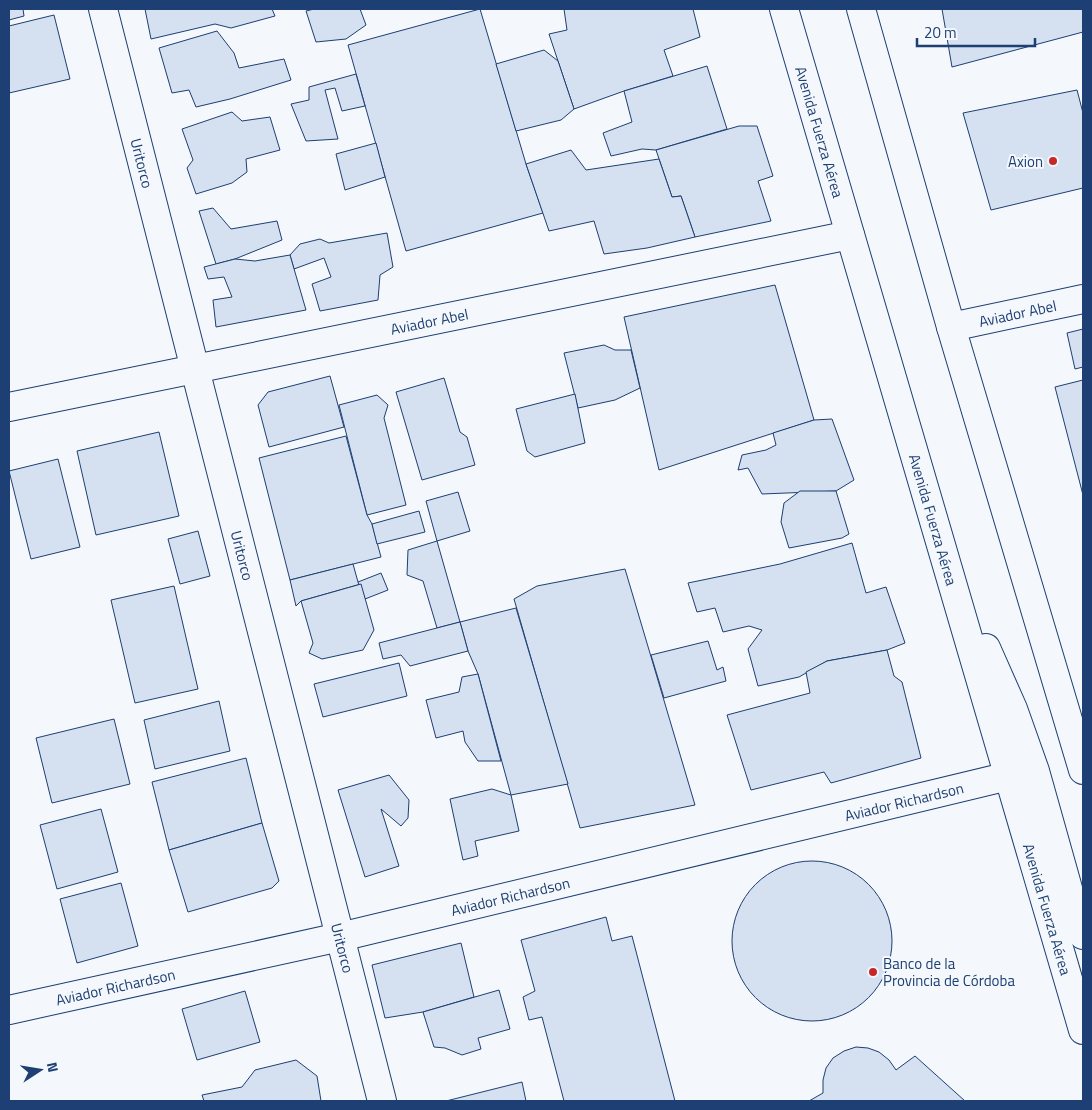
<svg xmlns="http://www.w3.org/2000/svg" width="1092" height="1110" font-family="'Titillium Web',sans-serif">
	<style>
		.building { fill: #d5e0f0; stroke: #1d3f73 }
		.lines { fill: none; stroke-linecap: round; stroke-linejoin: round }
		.minor-casing { stroke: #1d3f73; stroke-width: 30 }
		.primary-casing { stroke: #1d3f73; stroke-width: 30 }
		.minor { stroke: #f4f7fb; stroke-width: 28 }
		.primary { stroke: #f4f7fb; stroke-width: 28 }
		.poi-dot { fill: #c62828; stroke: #f4f7fb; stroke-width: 2 }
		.labels { text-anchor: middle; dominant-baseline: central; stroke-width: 4; stroke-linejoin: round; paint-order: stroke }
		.street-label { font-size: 15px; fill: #1d3f73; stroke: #f4f7fb }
		.poi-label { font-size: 15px; fill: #1d3f73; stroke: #f4f7fb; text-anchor: end }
	</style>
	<rect width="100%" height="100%" fill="#f4f7fb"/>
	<g class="building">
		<polygon points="9,9 23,9 24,16 9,20"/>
		<polygon points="145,9 272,9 275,16 231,28 215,24 151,39"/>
		<polygon points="314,9 360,9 366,25 346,39 316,42 306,11"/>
		<polygon points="480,9 526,164 543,213 406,251 348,45"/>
		<polygon points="564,9 693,9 700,37 664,50 673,76 624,91 574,109 549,34 567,30"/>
		<polygon points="942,9 1083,9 1083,32 952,67"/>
		<polygon points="54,15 70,79 9,93 9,26"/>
		<polygon points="217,31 234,53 239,68 284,59 291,80 230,99 196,107 189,90 172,93 159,48"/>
		<polygon points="544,50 558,61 574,109 561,120 516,131 496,64"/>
		<polygon points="707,66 727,129 656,150 642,149 611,156 603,133 632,122 624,91"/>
		<polygon points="356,74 365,106 342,111 335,88 325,90 338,139 306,141 291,104 309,100 309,87"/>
		<polygon points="1077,90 1083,113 1083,188 991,210 963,113"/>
		<polygon points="232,112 242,121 270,117 280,150 246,159 247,172 232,183 196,194 187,168 193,160 182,129"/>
		<polygon points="739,126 757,126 773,176 758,181 771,221 695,237 681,196 672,197 656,150"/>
		<polygon points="376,143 385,177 345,190 336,154"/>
		<polygon points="571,150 586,170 659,159 672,197 681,196 695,237 647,248 604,254 594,221 549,231 526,164"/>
		<polygon points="213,208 231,229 277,221 282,240 235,259 216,264 199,211"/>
		<polygon points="387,233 393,267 380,275 378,300 320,311 312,284 331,277 324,258 294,269 290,255 300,244 320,239 329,243"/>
		<polygon points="290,255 306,310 216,327 213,300 232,297 224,277 208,279 204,267 235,259 255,261"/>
		<polygon points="775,285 814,420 659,470 624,317"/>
		<polygon points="1083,329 1083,367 1075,369 1067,333"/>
		<polygon points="604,345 615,350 631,350 640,388 615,400 578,408 564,353"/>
		<polygon points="330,376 344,427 269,447 258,405 268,392"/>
		<polygon points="444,378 460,432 467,437 475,465 422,480 396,392"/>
		<polygon points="1083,380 1083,495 1055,387"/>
		<polygon points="575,394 585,443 535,457 527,451 516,409"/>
		<polygon points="377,395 388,405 384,418 406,505 367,515 339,405"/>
		<polygon points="832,419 854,480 836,491 762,494 748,468 738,470 742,455 766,450 776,445 773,433 814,420"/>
		<polygon points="159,432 179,516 96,535 77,451"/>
		<polygon points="346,436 367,515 372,524 381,557 290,580 259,458"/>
		<polygon points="58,459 80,547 31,559 9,471"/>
		<polygon points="800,491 836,491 849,534 842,538 789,548 781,522 784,503"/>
		<polygon points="458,492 470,531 437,541 426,501"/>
		<polygon points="419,511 425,532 377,544 372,524"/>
		<polygon points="198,531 210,576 180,584 168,539"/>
		<polygon points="437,541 460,622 437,628 423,581 407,575 408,550"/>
		<polygon points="852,543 866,593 886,587 905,643 887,650 827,661 799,677 758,686 748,649 762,630 749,626 723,632 715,608 697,612 688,583 780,564"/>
		<polygon points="353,564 358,582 361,584 301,601 296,606 290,580"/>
		<polygon points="625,569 695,805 580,828 514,599 537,586"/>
		<polygon points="381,573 388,590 365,599 358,582"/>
		<polygon points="361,584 374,630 363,650 322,659 309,653 313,643 301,601"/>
		<polygon points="174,586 198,689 135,703 111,600"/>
		<polygon points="516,608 568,784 511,795 478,674 468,651 460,622"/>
		<polygon points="460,622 468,651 410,666 401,655 383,659 379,643"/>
		<polygon points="708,641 717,670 723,667 726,681 664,698 651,655"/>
		<polygon points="887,650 894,676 902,682 921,758 831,783 824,772 751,790 727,715 810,693 806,672 827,661"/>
		<polygon points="399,663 407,696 323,717 314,684"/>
		<polygon points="478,674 501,761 478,761 465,742 463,731 436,738 426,700 459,692 462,677"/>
		<polygon points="219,701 230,751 155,769 144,720"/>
		<polygon points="114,719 130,784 52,803 36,738"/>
		<polygon points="246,758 262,823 169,850 152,782"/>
		<polygon points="389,775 409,800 408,818 401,826 381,809 399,866 365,877 338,790"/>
		<polygon points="492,789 511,795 519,831 475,841 478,856 463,860 450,799"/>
		<polygon points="101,809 118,872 57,889 40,825"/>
		<polygon points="262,823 279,881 272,888 188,912 169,850"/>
		<circle cx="812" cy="941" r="80"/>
		<polygon points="121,883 138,946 77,963 60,899"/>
		<polygon points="606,917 612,941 632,936 675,1101 564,1101 542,1017 529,1020 523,997 535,991 521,940"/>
		<polygon points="461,943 474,997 423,1012 385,1018 372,965"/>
		<polygon points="499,990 510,1029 478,1038 481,1049 462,1055 445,1048 434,1047 423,1012"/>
		<polygon points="245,991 260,1042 197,1060 182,1009"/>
		<polygon points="856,1047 868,1048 879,1052 889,1060 896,1070 915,1056 965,1101 809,1101 823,1093 823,1080 826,1068 833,1058 844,1051"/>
		<polygon points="296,1060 317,1076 321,1101 204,1101 202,1095 242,1087 255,1070"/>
		<polygon points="522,1082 526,1101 446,1101"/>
	</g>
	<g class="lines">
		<g class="minor-casing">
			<g id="minor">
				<path id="s1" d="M103 9 382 1101"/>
				<path id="s2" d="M951 327 1083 299"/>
				<path id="s3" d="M9 407 850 235"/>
				<path id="s4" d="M9 1010 340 937 1009 776"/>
			</g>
		</g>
		<g class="primary-casing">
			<g id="primary">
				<path id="s5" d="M784 9 1083 1030"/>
				<polyline points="861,9 951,327 1083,770"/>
				<polyline points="986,648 1013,709 1035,771 1076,917 1083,935"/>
			</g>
		</g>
		<use href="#minor" class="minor"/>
		<use href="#primary" class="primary"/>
	</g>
	<g class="poi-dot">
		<circle cx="1053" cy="161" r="5"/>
		<circle cx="873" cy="972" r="5"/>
	</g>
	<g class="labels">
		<g class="street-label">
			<text stroke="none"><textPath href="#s5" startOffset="128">Avenida Fuerza Aérea</textPath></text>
			<text stroke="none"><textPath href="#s1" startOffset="159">Uritorco</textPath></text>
			<text stroke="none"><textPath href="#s2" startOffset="68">Aviador Abel</textPath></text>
			<text stroke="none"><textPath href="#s3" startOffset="429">Aviador Abel</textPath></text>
			<text stroke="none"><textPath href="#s5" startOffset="532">Avenida Fuerza Aérea</textPath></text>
			<text stroke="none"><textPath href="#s1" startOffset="564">Uritorco</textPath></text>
			<text stroke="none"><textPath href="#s4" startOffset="919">Aviador Richardson</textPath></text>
			<text stroke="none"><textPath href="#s4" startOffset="514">Aviador Richardson</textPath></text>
			<text stroke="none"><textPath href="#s5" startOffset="938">Avenida Fuerza Aérea</textPath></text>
			<text stroke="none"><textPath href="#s1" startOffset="969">Uritorco</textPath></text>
			<text stroke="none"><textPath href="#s4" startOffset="109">Aviador Richardson</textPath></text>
		</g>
		<g class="poi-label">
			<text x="1043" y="161">Axion</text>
			<text x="883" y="963" text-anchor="start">Banco de la<tspan x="883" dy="17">Provincia de Córdoba</tspan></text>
		</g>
	</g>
	<rect width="1092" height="1110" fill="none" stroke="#1d3f73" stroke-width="20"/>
	<g transform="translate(40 1070) rotate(78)" stroke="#f4f7fb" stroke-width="4" paint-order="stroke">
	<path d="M0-4L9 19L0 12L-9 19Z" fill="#1d3f73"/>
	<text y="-8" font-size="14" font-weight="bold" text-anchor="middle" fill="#1d3f73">N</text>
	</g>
	<path d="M917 38v8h118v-8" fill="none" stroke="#1d3f73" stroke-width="2.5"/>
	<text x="924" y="38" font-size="15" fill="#1d3f73" stroke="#f4f7fb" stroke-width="4" paint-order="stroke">20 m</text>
</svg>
